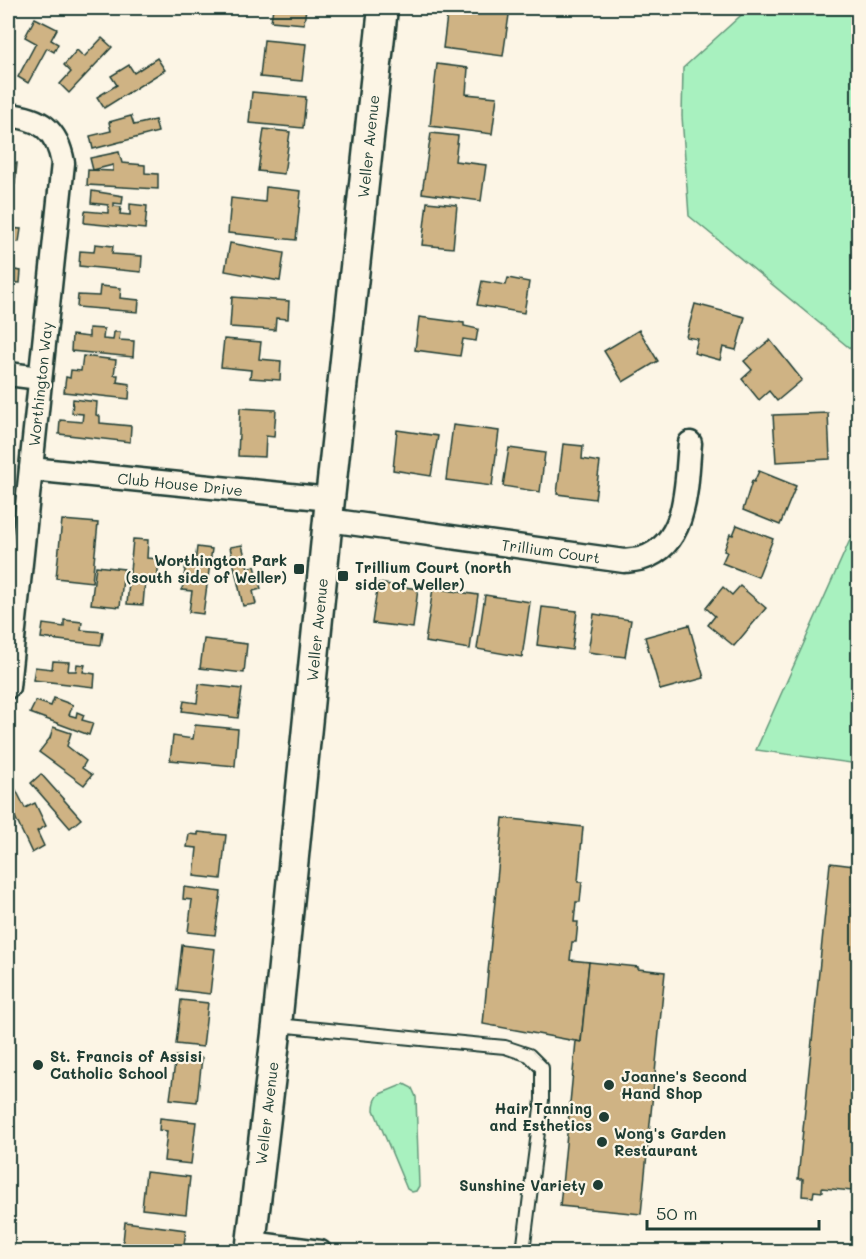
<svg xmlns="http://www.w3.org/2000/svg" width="866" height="1259" font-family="Mali,sans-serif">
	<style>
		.green { fill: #a8f1bf; stroke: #64977a; stroke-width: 1.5 }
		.building { fill: #cfb384; stroke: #1f3d34; stroke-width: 1.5 }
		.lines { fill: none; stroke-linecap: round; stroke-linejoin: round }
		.service-casing { stroke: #1f3d34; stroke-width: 16 }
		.minor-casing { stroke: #1f3d34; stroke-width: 27 }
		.tertiary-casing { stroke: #1f3d34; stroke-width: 33 }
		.service { stroke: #fcf5e5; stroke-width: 12 }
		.minor { stroke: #fcf5e5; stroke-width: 22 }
		.tertiary { stroke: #fcf5e5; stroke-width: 28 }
		.poi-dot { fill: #1f3d34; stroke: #fcf5e5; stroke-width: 2 }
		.labels { text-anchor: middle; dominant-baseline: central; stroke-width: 4.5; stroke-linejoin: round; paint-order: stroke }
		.street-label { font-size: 15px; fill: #1f3d34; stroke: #fcf5e5 }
		.poi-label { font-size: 15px; font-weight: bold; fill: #1f3d34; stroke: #fcf5e5; text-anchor: start }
	</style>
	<rect width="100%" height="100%" fill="#fcf5e5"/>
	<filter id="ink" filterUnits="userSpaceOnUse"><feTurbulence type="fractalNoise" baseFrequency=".0167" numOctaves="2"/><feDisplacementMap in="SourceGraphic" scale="12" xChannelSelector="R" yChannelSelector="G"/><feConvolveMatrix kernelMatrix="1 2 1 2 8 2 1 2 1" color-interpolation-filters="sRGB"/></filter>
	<g filter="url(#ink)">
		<g class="green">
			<polygon points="749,8 858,8 858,355 689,216 682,116 683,68"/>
			<polygon points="858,522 858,764 756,750"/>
			<path d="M404 1084 412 1088 416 1097 419 1186 416 1191 412 1192 407 1189 374 1110C374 1104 375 1098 380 1094Z"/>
		</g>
		<g class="building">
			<polygon points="273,8 306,8 304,24 271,21"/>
			<polygon points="448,8 510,8 503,56 443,48"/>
			<polygon points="35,18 57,29 51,40 58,44 54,52 47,48 28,83 18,77 36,43 25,37"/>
			<polygon points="8,23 15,24 8,67"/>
			<polygon points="102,38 112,47 69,93 60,84 71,72 64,65 77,50 84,57"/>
			<polygon points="264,40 306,44 302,81 260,77"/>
			<polygon points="157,58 165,70 104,108 97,97 117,85 111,76 129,65 134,73"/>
			<polygon points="437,64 468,68 466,94 497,97 492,134 430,126"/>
			<polygon points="252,92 306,97 303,128 249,123"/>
			<polygon points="131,116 134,125 155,120 158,132 93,149 90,136 111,131 109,122"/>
			<polygon points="264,129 290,132 284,174 258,171"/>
			<polygon points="431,133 458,136 455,161 486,165 481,201 422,193"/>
			<polygon points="8,145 12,146 11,163 17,163 15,184 10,184 8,206"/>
			<polygon points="119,152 122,163 145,165 145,173 158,174 158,189 87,185 88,170 113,171 113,165 93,170 90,158"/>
			<polygon points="266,187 301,191 296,240 228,233 231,198 265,202"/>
			<polygon points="92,191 123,196 122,204 114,203 114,206 121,207 120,214 130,215 130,204 147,206 145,229 84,223 85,211 108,213 108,205 91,203"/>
			<polygon points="427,202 457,205 453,248 422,245"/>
			<polygon points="8,228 21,229 19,242 8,241"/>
			<polygon points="230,243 284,253 280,281 225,271"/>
			<polygon points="95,244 113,246 112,254 142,256 141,272 79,266 80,251 94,252"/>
			<polygon points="8,269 21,271 20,283 8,282"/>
			<polygon points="508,278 529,282 524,313 477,305 482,281 506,285"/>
			<polygon points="100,286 121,288 120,298 139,300 138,312 77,307 78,295 99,296"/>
			<polygon points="232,297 289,301 288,319 276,318 275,330 230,327"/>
			<polygon points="695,304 745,317 736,350 723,347 720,360 694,353 698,339 686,337"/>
			<polygon points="419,317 464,323 464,326 478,329 476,341 463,339 460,356 415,350"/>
			<polygon points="89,328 104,329 103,339 113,340 114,332 120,332 119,340 134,341 133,357 71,351 72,335 89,337"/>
			<polygon points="639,330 658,361 623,382 604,351"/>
			<polygon points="224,339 261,342 259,359 281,361 280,380 250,378 251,370 221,367"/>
			<polygon points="770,340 802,380 777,401 769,391 759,400 742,379 752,370 744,361"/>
			<polygon points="83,356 116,360 114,375 118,375 117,382 130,384 129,399 64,392 66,377 70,378 71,370 81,371"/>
			<polygon points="73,399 97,402 96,415 100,416 100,423 131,426 130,442 59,434 60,420 82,422 83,414 72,413"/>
			<polygon points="240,408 276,410 274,437 266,436 265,457 238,456"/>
			<polygon points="828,413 830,459 776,462 773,415"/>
			<polygon points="453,425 499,431 492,486 446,480"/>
			<polygon points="397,430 438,436 431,476 393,470"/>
			<polygon points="563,444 583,446 582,459 600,462 595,499 557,494"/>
			<polygon points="509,448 545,453 540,492 503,486"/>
			<polygon points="759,471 796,486 780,525 743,510 752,481 754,482"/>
			<polygon points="62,520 98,523 92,582 56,578"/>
			<polygon points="737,525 773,539 758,577 722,563 727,552 724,551 730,534 733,535"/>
			<polygon points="133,539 148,540 147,558 159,559 157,583 145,582 143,605 127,604"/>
			<polygon points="242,545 248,568 255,566 261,589 253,591 256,604 243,606 230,547"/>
			<polygon points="197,547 212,549 203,614 189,612 192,591 182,590 186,563 195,564"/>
			<polygon points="96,566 124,569 120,607 91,604"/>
			<polygon points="378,583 418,589 413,628 372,623"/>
			<polygon points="740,586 766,608 734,646 708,625 715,616 706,608 723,587 732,595"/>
			<polygon points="433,588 478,595 470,649 425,642"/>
			<polygon points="485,595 530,602 522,657 477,649"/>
			<polygon points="542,607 577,611 572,650 537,645"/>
			<polygon points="594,614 631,620 625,657 588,652"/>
			<polygon points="64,620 82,622 81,630 103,632 101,645 41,638 43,624 64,627"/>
			<polygon points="689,625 704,678 660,690 645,637"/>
			<polygon points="204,639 247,644 244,673 200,668"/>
			<polygon points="53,661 69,662 68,671 76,671 77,664 85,665 83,672 95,674 94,687 33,680 35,667 52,669"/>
			<polygon points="199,684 242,689 238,718 182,711 184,701 197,703"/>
			<polygon points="54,698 73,705 69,715 76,717 77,712 84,715 82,720 93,723 89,735 30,713 36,701 51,706"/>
			<polygon points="195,725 238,729 235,766 170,760 173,736 193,739"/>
			<polygon points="53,727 71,733 67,746 86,761 82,768 92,775 84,785 39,752 50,738"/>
			<polygon points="41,774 81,819 70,828 31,783"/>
			<polygon points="16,790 25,808 35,803 46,826 37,831 44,846 32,853 8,802 8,794"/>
			<polygon points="503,818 583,827 578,882 582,882 580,902 576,902 574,922 578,922 576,942 572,942 570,960 589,962 581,1042 483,1024"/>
			<polygon points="198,832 226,835 221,879 194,876 197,848 187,847 189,834 198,835"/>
			<polygon points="830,863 854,866 854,871 858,872 858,1125 852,1191 822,1188 822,1192 814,1191 813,1197 802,1196 803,1179 798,1179"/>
			<polygon points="184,887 221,892 215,935 188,932 192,900 183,899"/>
			<polygon points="182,945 215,949 210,994 177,990"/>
			<polygon points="589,962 638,967 638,969 665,972 641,1214 560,1206 576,1041 581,1042"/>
			<polygon points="181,1000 208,1003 203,1047 176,1044"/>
			<polygon points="176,1056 202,1058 197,1102 170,1099"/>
			<polygon points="160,1118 196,1122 191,1164 164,1161 167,1131 159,1130"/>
			<polygon points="146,1172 190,1177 186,1214 142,1209"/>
			<polygon points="125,1222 186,1230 183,1252 122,1252"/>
		</g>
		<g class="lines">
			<g class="service-casing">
				<polyline id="service" points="277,1025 483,1045 505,1047 529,1055 542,1068 542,1100 523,1252"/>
			</g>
			<g class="minor-casing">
				<g id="minor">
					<path d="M8 115C40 118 57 129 63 163L8 687"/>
					<polyline points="8,374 40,378"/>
					<path id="s1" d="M31 469 330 499"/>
					<path id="s2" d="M328 520 624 561C630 560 637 560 643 558 689 543 686 482 690 443"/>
					<polyline points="251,1243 320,1252"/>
				</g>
			</g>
			<g class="tertiary-casing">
				<g id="tertiary">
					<path id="s3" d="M250 1252 277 1025 330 499 383 8"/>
				</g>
			</g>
			<use href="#service" class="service"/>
			<use href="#minor" class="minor"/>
			<use href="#tertiary" class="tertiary"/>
		</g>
	</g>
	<g class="poi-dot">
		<rect x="293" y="563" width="12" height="12" rx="3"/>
		<rect x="337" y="570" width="12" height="12" rx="3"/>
		<circle cx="38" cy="1065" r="6"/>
		<circle cx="609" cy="1085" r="6"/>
		<circle cx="604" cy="1117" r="6"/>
		<circle cx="602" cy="1142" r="6"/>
		<circle cx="598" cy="1185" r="6"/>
	</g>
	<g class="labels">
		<g class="street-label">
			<text stroke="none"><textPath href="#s3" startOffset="1112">Weller Avenue</textPath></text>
			<text transform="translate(40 384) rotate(-84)">Worthington Way</text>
			<text stroke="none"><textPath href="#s1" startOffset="150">Club House Drive</textPath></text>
			<text stroke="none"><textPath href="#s2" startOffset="225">Trillium Court</textPath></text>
			<text stroke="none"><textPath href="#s3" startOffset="626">Weller Avenue</textPath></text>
			<text stroke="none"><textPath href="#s3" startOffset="140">Weller Avenue</textPath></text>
		</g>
		<g class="poi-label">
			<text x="287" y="560" text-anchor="end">Worthington Park<tspan x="287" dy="17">(south side of Weller)</tspan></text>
			<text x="355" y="567">Trillium Court (north<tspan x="355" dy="17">side of Weller)</tspan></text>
			<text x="50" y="1056">St. Francis of Assisi<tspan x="50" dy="17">Catholic School</tspan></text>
			<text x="621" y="1076">Joanne's Second<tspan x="621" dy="17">Hand Shop</tspan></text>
			<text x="592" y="1108" text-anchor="end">Hair Tanning<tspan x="592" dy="17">and Esthetics</tspan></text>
			<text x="614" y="1133">Wong's Garden<tspan x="614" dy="17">Restaurant</tspan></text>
			<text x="586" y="1185" text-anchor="end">Sunshine Variety</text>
		</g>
	</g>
	<rect width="866" height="1259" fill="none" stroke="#fcf5e5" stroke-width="30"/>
	<rect x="15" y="15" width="836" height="1229" fill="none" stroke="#1f3d34" stroke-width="2" filter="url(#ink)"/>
	<path d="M647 1220v9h172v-9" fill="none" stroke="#1f3d34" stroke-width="3"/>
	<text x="656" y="1220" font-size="18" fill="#1f3d34" stroke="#fcf5e5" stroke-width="4.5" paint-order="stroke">50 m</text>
</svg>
